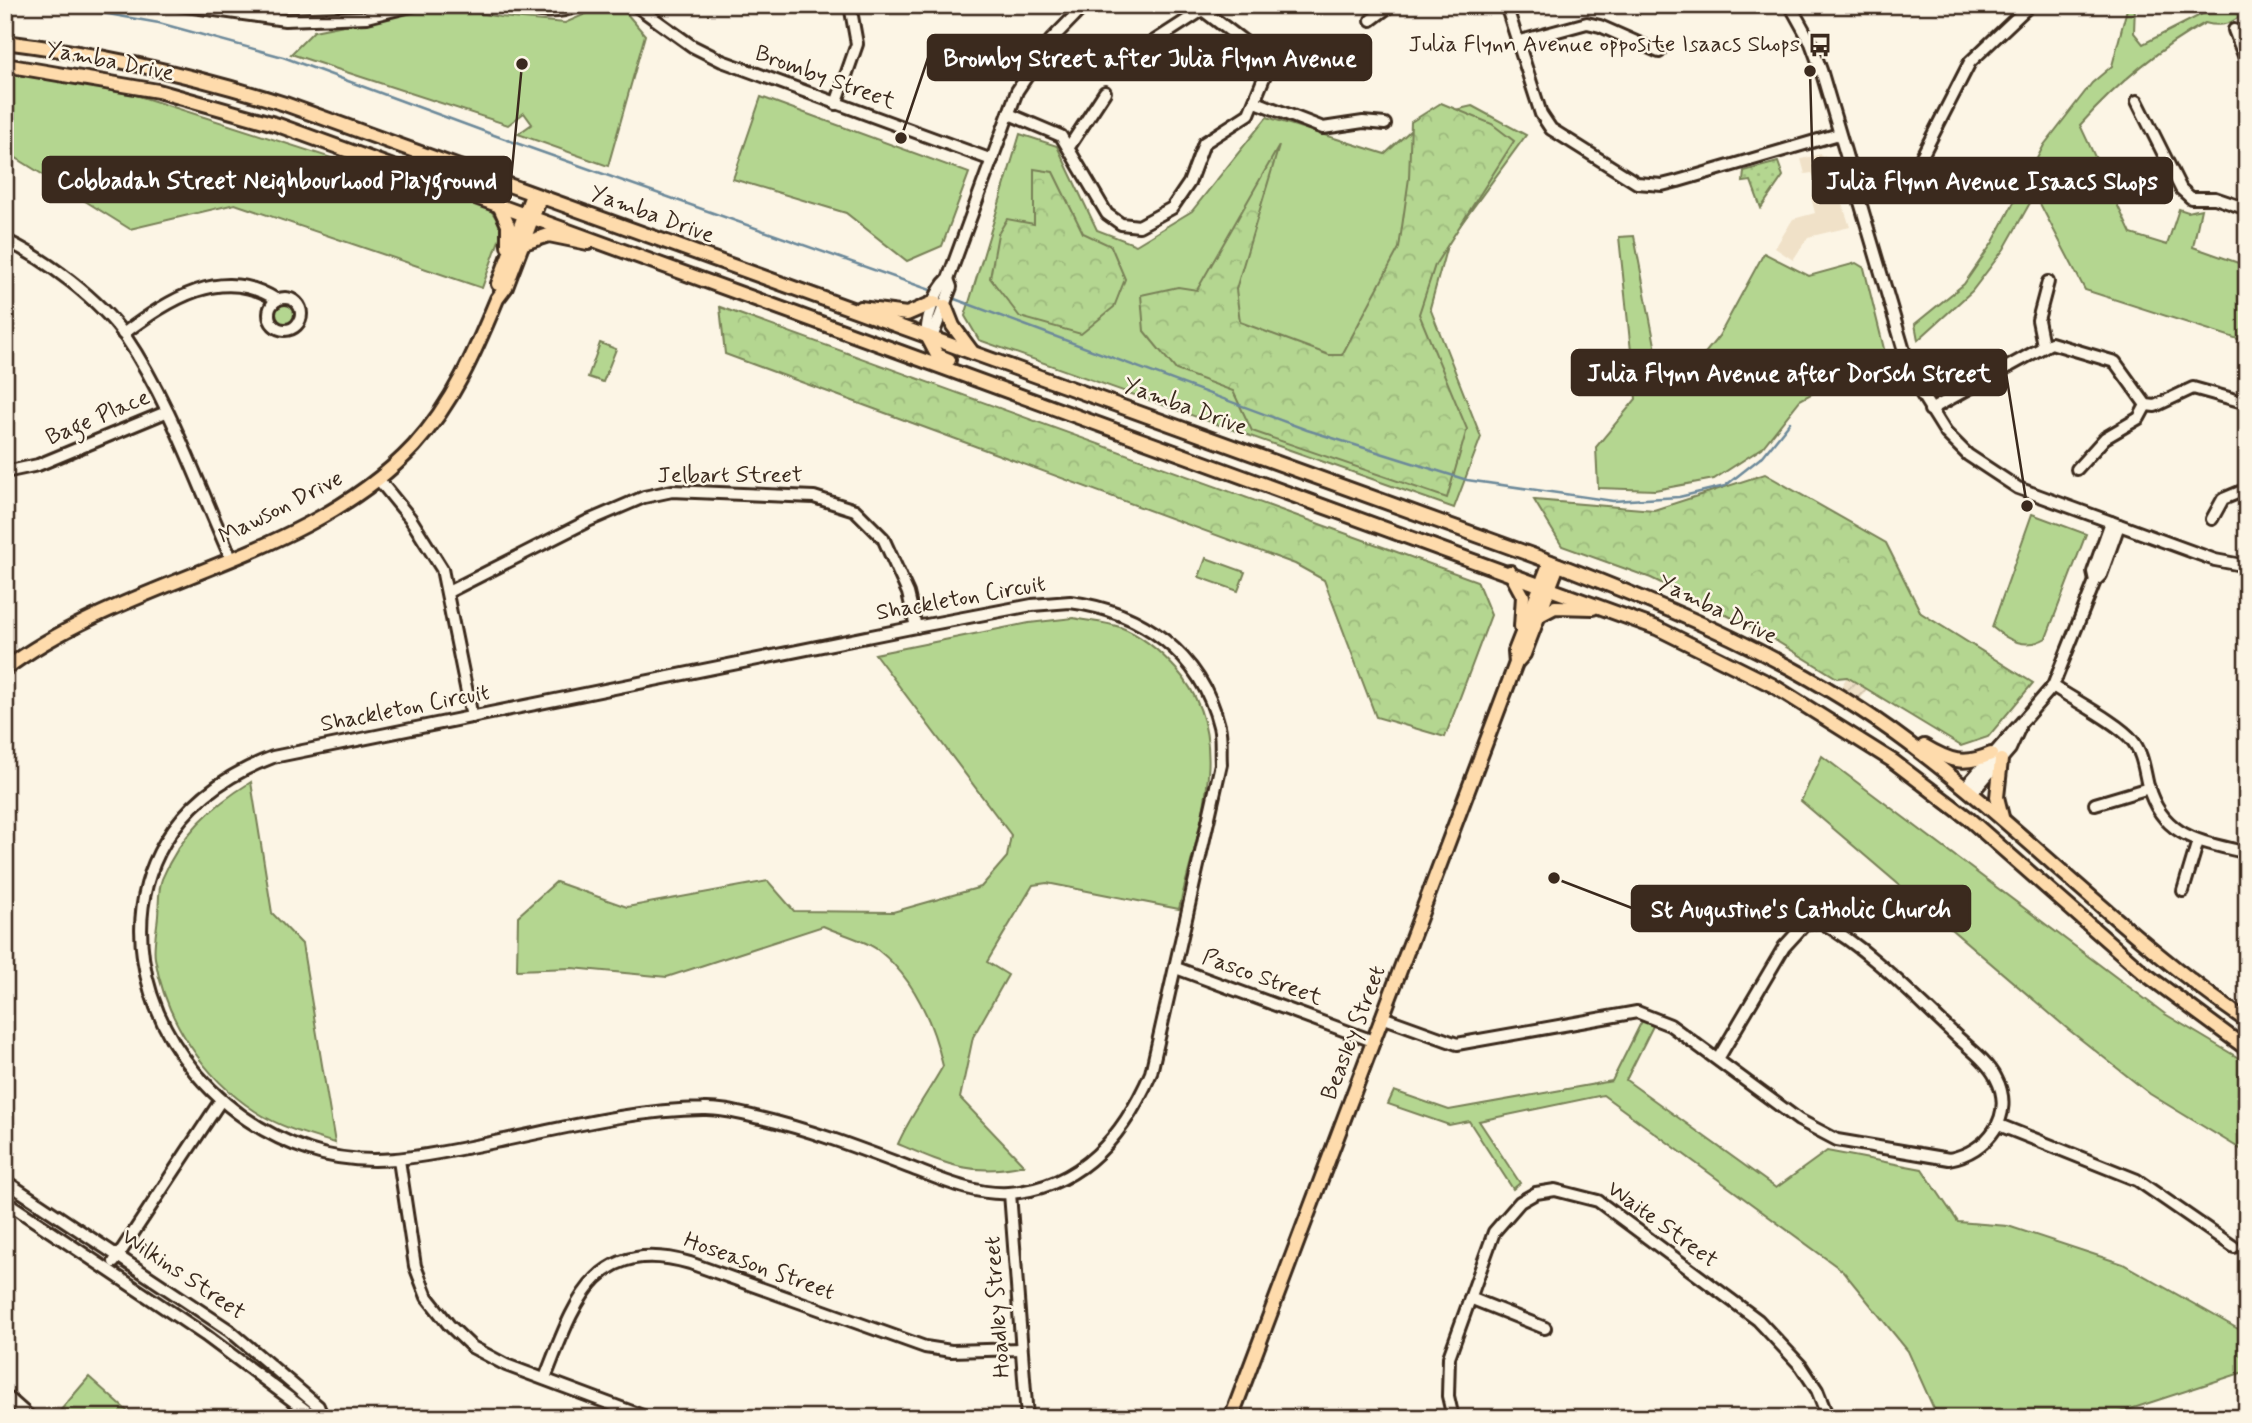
<svg xmlns="http://www.w3.org/2000/svg" width="2252" height="1423" font-family="Mynerve,sans-serif">
	<style>
		.built { fill: #f0e1c8 }
		.industrial { fill: url(#industrial-furrows) }
		.green { fill: #b4d690; stroke: #788057; stroke-width: 2 }
		.forest { fill: url(#forest-crowns); stroke: #788057; stroke-width: 2 }
		.garden { fill: url(#garden-dots); stroke: #788057; stroke-width: 2 }
		.lines { fill: none; stroke-linecap: round; stroke-linejoin: round }
		.stream { stroke: #6c899a; stroke-width: 2.5 }
		.minor-casing { stroke: #3b2a1e; stroke-width: 16 }
		.major-casing { stroke: #3b2a1e; stroke-width: 18 }
		.minor { stroke: #fcf5e5; stroke-width: 10 }
		.major { stroke: #fedbac; stroke-width: 12 }
		.labels { text-anchor: middle; dominant-baseline: central; stroke-width: 5; stroke-linejoin: round; paint-order: stroke }
		.poi-label { font-size: 23px; fill: #3b2a1e; stroke: #fcf5e5; text-anchor: end }
		.street-label { font-size: 23px; fill: #3b2a1e; stroke: #fcf5e5 }
		.leader { fill: none; stroke: #3b2a1e; stroke-width: 2.5 }
		.callout-dot { fill: #3b2a1e; stroke: #fcf5e5; stroke-width: 2.5 }
		.callout { fill: #3b2a1e; stroke: #3b2a1e; stroke-width: 2.5 }
		.callout-label { font-size: 24px; text-anchor: middle; font-weight: bold; fill: #fff }
	</style>
	<defs>
		<pattern id="industrial-furrows" width="10" height="10" patternUnits="userSpaceOnUse" patternTransform="scale(1.75)"><rect width="10" height="10" fill="#f0e1c8"/><path d="M-1 1l2-2M0 10L10 0M9 11l2-2" fill="none" stroke="#cfc1ab"/></pattern>
		<pattern id="forest-crowns" width="20" height="18" patternUnits="userSpaceOnUse" patternTransform="scale(1.75)"><rect width="20" height="18" fill="#b4d690"/><path d="M2 6a3 3 0 1 1 6 0M12 15a3 3 0 1 1 6 0" fill="none" stroke="#9cb87c"/></pattern>
		<pattern id="garden-dots" width="8" height="8" patternUnits="userSpaceOnUse" patternTransform="scale(1.75)"><rect width="8" height="8" fill="#b4d690"/><path d="M2 2h.1M6 6h.1" fill="none" stroke="#9cb87c" stroke-width="1.8" stroke-linecap="round"/></pattern>
	</defs>
	<rect width="100%" height="100%" fill="#fcf5e5"/>
	<filter id="ink" filterUnits="userSpaceOnUse"><feTurbulence type="fractalNoise" baseFrequency=".0143" numOctaves="2"/><feDisplacementMap in="SourceGraphic" scale="14" xChannelSelector="R" yChannelSelector="G"/><feConvolveMatrix kernelMatrix="1 2 1 2 8 2 1 2 1" color-interpolation-filters="sRGB"/></filter>
	<g filter="url(#ink)">
		<g class="built">
			<polygon points="1821,154 1822,157 1826,156 1832,179 1817,183 1812,173 1805,174 1801,159"/>
			<polygon points="1836,184 1850,227 1808,237 1793,260 1775,248 1793,219 1815,213 1811,197 1816,195 1815,191"/>
		</g>
		<polygon class="industrial" points="1847,677 1867,689 1860,700 1840,688"/>
		<g class="green">
			<polygon points="606,5 622,8 645,35 608,166 518,134 532,124 524,113 508,125 291,54 314,31 439,6 500,17 565,23"/>
			<path d="M2128 5H2135L2134 33 2143 44 2220 5H2247V11C2233 23 2223 28 2205 23 2156 50 2117 84 2080 125L2131 234 2167 245 2179 209 2188 212 2201 209 2193 247 2247 266V342L2085 290 2035 194 2004 249 1972 291 1918 340 1915 324 1964 284 1993 242 2044 145 2092 83 2112 66Z"/>
			<polygon points="5,73 117,89 490,209 503,229 482,288 235,204 130,229 5,151"/>
			<polygon points="761,97 969,173 942,246 907,261 846,213 733,179"/>
			<polygon points="1472,106 1526,135 1448,242 1430,308 1481,437 1454,508 979,340 965,316 1020,134 1057,146 1097,230 1136,245 1192,211 1267,117 1385,154 1425,117"/>
			<polygon points="1634,236 1659,366 1698,362 1719,336 1764,253 1809,276 1856,263 1864,268 1886,357 1875,353 1850,366 1826,386 1800,400 1762,448 1714,479 1655,490 1598,488 1596,447 1636,399 1619,237"/>
			<circle cx="286" cy="314" r="11"/>
			<polygon points="600,343 616,349 603,382 588,377"/>
			<path d="M2032 514 2086 534 2046 638C2026 650 2009 641 1992 627Z"/>
			<polygon points="1206,558 1245,572 1238,591 1199,577"/>
			<path d="M1073 618C1088 621 1106 622 1120 627 1143 636 1160 651 1176 669 1237 737 1197 831 1179 909L1047 883 1033 885 987 962 1008 975 973 1037 960 1098 1024 1165C972 1177 945 1164 898 1144 910 1116 928 1093 943 1066 933 1023 914 978 878 950 863 939 840 934 823 926L667 977 572 968 517 970 518 916 556 882 627 907 768 881 794 911 893 912 981 887 1007 857 1011 835 875 654 1029 623Z"/>
			<polygon points="1822,756 2165,1014 2247,1063 2247,1153 2150,1094 2069,1030 1801,801"/>
			<path d="M251 782 272 913 302 944 335 1143C308 1135 279 1127 255 1111 204 1078 165 1019 155 958 153 945 157 929 158 916 159 904 158 889 162 879 180 835 212 806 251 782Z"/>
			<polygon points="1642,1021 1654,1024 1626,1080 1776,1188 1827,1151 1922,1169 1958,1222 2008,1226 2123,1264 2247,1334 2247,1371 2103,1418 1938,1418 1908,1351 1843,1271 1603,1095 1479,1121 1520,1183 1513,1189 1469,1121 1449,1125 1388,1104 1394,1091 1449,1110 1612,1081"/>
			<polygon points="89,1377 135,1418 54,1418"/>
		</g>
		<g class="forest">
			<polygon points="1441,103 1492,124 1514,141 1435,265 1419,314 1467,429 1447,498 1252,431 1233,391 1176,370 1144,331 1141,295 1178,287 1197,290 1279,146 1236,289 1240,322 1329,355 1342,355 1399,248 1409,178 1411,122"/>
			<polygon points="1034,169 1053,172 1083,233 1111,246 1125,279 1114,307 1081,334 1020,317 990,278 998,234 1007,219 1034,224"/>
			<polygon points="720,307 1477,581 1491,615 1445,737 1376,717 1324,580 1295,564 725,354"/>
			<polygon points="1765,474 1886,543 1921,613 2033,683 1988,737 1961,746 1847,677 1837,678 1765,634 1651,578 1562,546 1534,500 1654,510"/>
		</g>
		<polygon class="garden" points="1778,162 1783,176 1761,208 1751,181 1743,182 1744,171"/>
		<g class="lines">
			<g class="stream">
				<polyline points="57,5 159,23 283,57 502,138 936,292"/>
				<polyline points="952,298 1307,430 1467,480 1613,501 1679,497 1725,486 1763,456 1790,422"/>
			</g>
			<g class="minor-casing">
				<g id="minor">
					<polyline points="179,5 285,20 367,17 415,5"/>
					<path d="M508 5C535 11 555 16 581 5"/>
					<polyline points="635,5 692,46 722,61 992,160"/>
					<polyline points="1506,5 1541,114 1551,129 1637,183 1662,185 1678,181 1839,134"/>
					<polyline points="1790,5 1811,43 1821,70 1907,361 1914,382 1946,433 1968,455 2018,488 2215,560 2247,566"/>
					<polyline points="1371,20 1391,5"/>
					<polyline points="2234,30 2247,63"/>
					<polyline points="1517,42 1587,23 1600,26 1659,52"/>
					<polyline points="1144,53 1153,42 1201,11"/>
					<polyline points="2137,101 2181,189 2191,198 2215,198 2247,209"/>
					<polyline points="1256,102 1323,128 1363,122 1385,124"/>
					<polyline points="836,104 857,44 850,5"/>
					<polyline points="1009,114 1061,136 1107,214 1121,224 1139,226 1172,208 1189,183 1204,143 1249,114 1265,75 1258,52 1196,5"/>
					<polyline points="1069,147 1105,92"/>
					<polyline points="1856,192 1897,178 1919,162 1970,62 2030,5"/>
					<path d="M5 240C46 259 99 299 125 336 170 402 198 485 231 558"/>
					<circle cx="285" cy="314" r="16"/>
					<path d="M123 334C169 300 222 264 277 300"/>
					<path d="M927 336C925 320 936 289 948 279L1017 91 1051 40 1085 5"/>
					<polyline points="932,338 951,287 948,279"/>
					<polyline points="2043,345 2038,320 2048,282"/>
					<polyline points="1930,410 2051,343 2115,362 2146,405 2155,406 2193,388 2247,403"/>
					<polyline points="2077,469 2105,438 2139,418 2146,405"/>
					<polyline points="5,472 38,465 166,412"/>
					<polyline points="379,480 410,518 442,569 472,717"/>
					<polyline points="2212,519 2223,499 2247,489"/>
					<polyline points="2095,581 2093,572 2111,522"/>
					<polyline points="448,592 588,521 644,497 672,491 814,497 855,510 883,538 908,593 916,627"/>
					<path d="M1070 602C1141 611 1201 653 1219 726 1222 738 1220 752 1221 764L1151 1073C1124 1135 1082 1188 1009 1193 975 1195 942 1180 911 1168 861 1149 812 1130 760 1118 742 1114 722 1108 703 1109 633 1110 564 1128 495 1142 434 1154 371 1171 309 1150 123 1087 65 835 273 757L916 627 1032 605Z"/>
					<path d="M2053 686C2072 699 2120 724 2132 740 2143 753 2144 770 2148 786 2163 838 2200 841 2247 853"/>
					<polyline points="1965,787 2053,686 2095,581 2101,575 2119,525"/>
					<polyline points="1973,792 2010,749 2019,729"/>
					<polyline points="2095,804 2149,788"/>
					<polyline points="2183,891 2198,841"/>
					<polyline points="1176,968 1373,1041"/>
					<path d="M1382 1017 1457 1044 1637 1012 1670 1025 1799 1120 1837 1140 1949 1159C1987 1152 2016 1116 1996 1078 1987 1060 1966 1046 1952 1032 1911 994 1870 950 1821 922L1806 923 1784 947 1718 1059"/>
					<polyline points="1999,1125 2137,1180 2234,1247"/>
					<polyline points="399,1160 415,1266 427,1297 449,1325 472,1347 506,1365 648,1418"/>
					<polyline points="5,1181 229,1330 318,1406 323,1418"/>
					<polyline points="1010,1193 1027,1418"/>
					<polyline points="5,1201 205,1335 316,1418"/>
					<polyline points="114,1262 221,1100"/>
					<polyline points="1470,1298 1545,1328"/>
					<path d="M545 1378C574 1305 593 1235 690 1263L925 1347 951 1351 1021 1349"/>
					<polyline points="5,1395 31,1418"/>
					<polyline points="1453,1418 1448,1396 1449,1357 1494,1232 1520,1202 1536,1193 1555,1190 1598,1201 1758,1320 1801,1366 1817,1390 1828,1418"/>
				</g>
			</g>
			<g class="major-casing">
				<g id="major">
					<path d="M5 42C101 54 193 75 285 104L1543 559C1669 607 1798 660 1907 742 2025 830 2125 938 2247 1021"/>
					<polyline points="5,65 158,91 278,125 1657,628 1772,685 1893,761 1969,819 2144,973 2247,1049"/>
					<polyline points="499,205 508,225 508,246"/>
					<polyline points="524,243 549,235 588,243"/>
					<polyline points="498,284 532,195"/>
					<polyline points="945,306 953,326 973,353"/>
					<polyline points="860,308 907,314 935,302"/>
					<polyline points="927,336 937,355 949,360"/>
					<polyline points="1510,572 1523,596 1521,627"/>
					<polyline points="1538,616 1555,607 1593,608"/>
					<polyline points="1516,663 1515,651 1550,562"/>
					<path d="M5 669C129 576 307 561 414 446 453 403 475 352 497 299L506 287 540 198"/>
					<path d="M1924 746C1949 761 1964 766 1991 754"/>
					<polyline points="2001,760 1997,797 2002,817"/>
					<polyline points="1231,1418 1516,663 1524,654 1558,565"/>
				</g>
			</g>
			<use href="#minor" class="minor"/>
			<use href="#major" class="major"/>
		</g>
	</g>
	<defs>
		<g id="bus-bare" transform="scale(1.89)"><path d="M-5-6H5V4H4V6H2V4H-2V6H-4V4H-5ZM-3.5-4V0h7V-4ZM-3.5 1.2v1.5H-2V1.2ZM2 1.2v1.5H3.5V1.2Z" fill="#3b2a1e" stroke="#fcf5e5" stroke-width="2.5" paint-order="stroke"/></g>
	</defs>
	<g fill-rule="evenodd">
		<use href="#bus-bare" x="1820" y="45"/>
	</g>
	<g class="labels">
		<g class="poi-label">
			<text x="1800" y="45">Julia Flynn Avenue opposite Isaacs Shops</text>
		</g>
		<g class="street-label">
			<text transform="translate(110 62) rotate(11)">Yamba Drive</text>
			<text transform="translate(825 78) rotate(20)">Bromby Street</text>
			<text transform="translate(652 215) rotate(20)">Yamba Drive</text>
			<text transform="translate(1185 407) rotate(20)">Yamba Drive</text>
			<text transform="translate(98 418) rotate(-23)">Bage Place</text>
			<text x="730" y="476">Jelbart Street</text>
			<text transform="translate(281 508) rotate(-27)">Mawson Drive</text>
			<text transform="translate(961 599) rotate(-10)">Shackleton Circuit</text>
			<text transform="translate(1717 610) rotate(26)">Yamba Drive</text>
			<text transform="translate(405 709) rotate(-11)">Shackleton Circuit</text>
			<text transform="translate(1262 978) rotate(20)">Pasco Street</text>
			<text transform="translate(1354 1033) rotate(-69)">Beasley Street</text>
			<text transform="translate(1662 1225) rotate(36)">Waite Street</text>
			<text transform="translate(759 1267) rotate(20)">Hoseason Street</text>
			<text transform="translate(183 1275) rotate(34)">Wilkins Street</text>
			<text transform="translate(998 1307) rotate(-94)">Hoadley Street</text>
		</g>
	</g>
	<path class="leader" d="M901 138L928 58M522 64L511 180M1810 71L1813 180M2027 506L2006 373M1554 878L1632 908"/>
	<g class="callout-dot">
		<circle cx="901" cy="138" r="7"/>
		<circle cx="522" cy="64" r="7"/>
		<circle cx="1810" cy="71" r="7"/>
		<circle cx="2027" cy="506" r="7"/>
		<circle cx="1554" cy="878" r="7"/>
	</g>
	<g class="callout">
		<rect x="928" y="35" width="443" height="45" rx="7"/>
		<rect x="43" y="157" width="468" height="45" rx="7"/>
		<rect x="1813" y="158" width="359" height="45" rx="7"/>
		<rect x="1572" y="350" width="434" height="45" rx="7"/>
		<rect x="1632" y="886" width="338" height="45" rx="7"/>
	</g>
	<g class="callout-label">
		<text x="1150" y="66">Bromby Street after Julia Flynn Avenue</text>
		<text x="277" y="188">Cobbadah Street Neighbourhood Playground</text>
		<text x="1992" y="189">Julia Flynn Avenue Isaacs Shops</text>
		<text x="1789" y="381">Julia Flynn Avenue after Dorsch Street</text>
		<text x="1801" y="917">St Augustine's Catholic Church</text>
	</g>
	<rect width="2252" height="1423" fill="none" stroke="#fcf5e5" stroke-width="28"/>
	<rect x="14" y="14" width="2224" height="1395" fill="none" stroke="#3b2a1e" stroke-width="2.5" filter="url(#ink)"/>
</svg>
